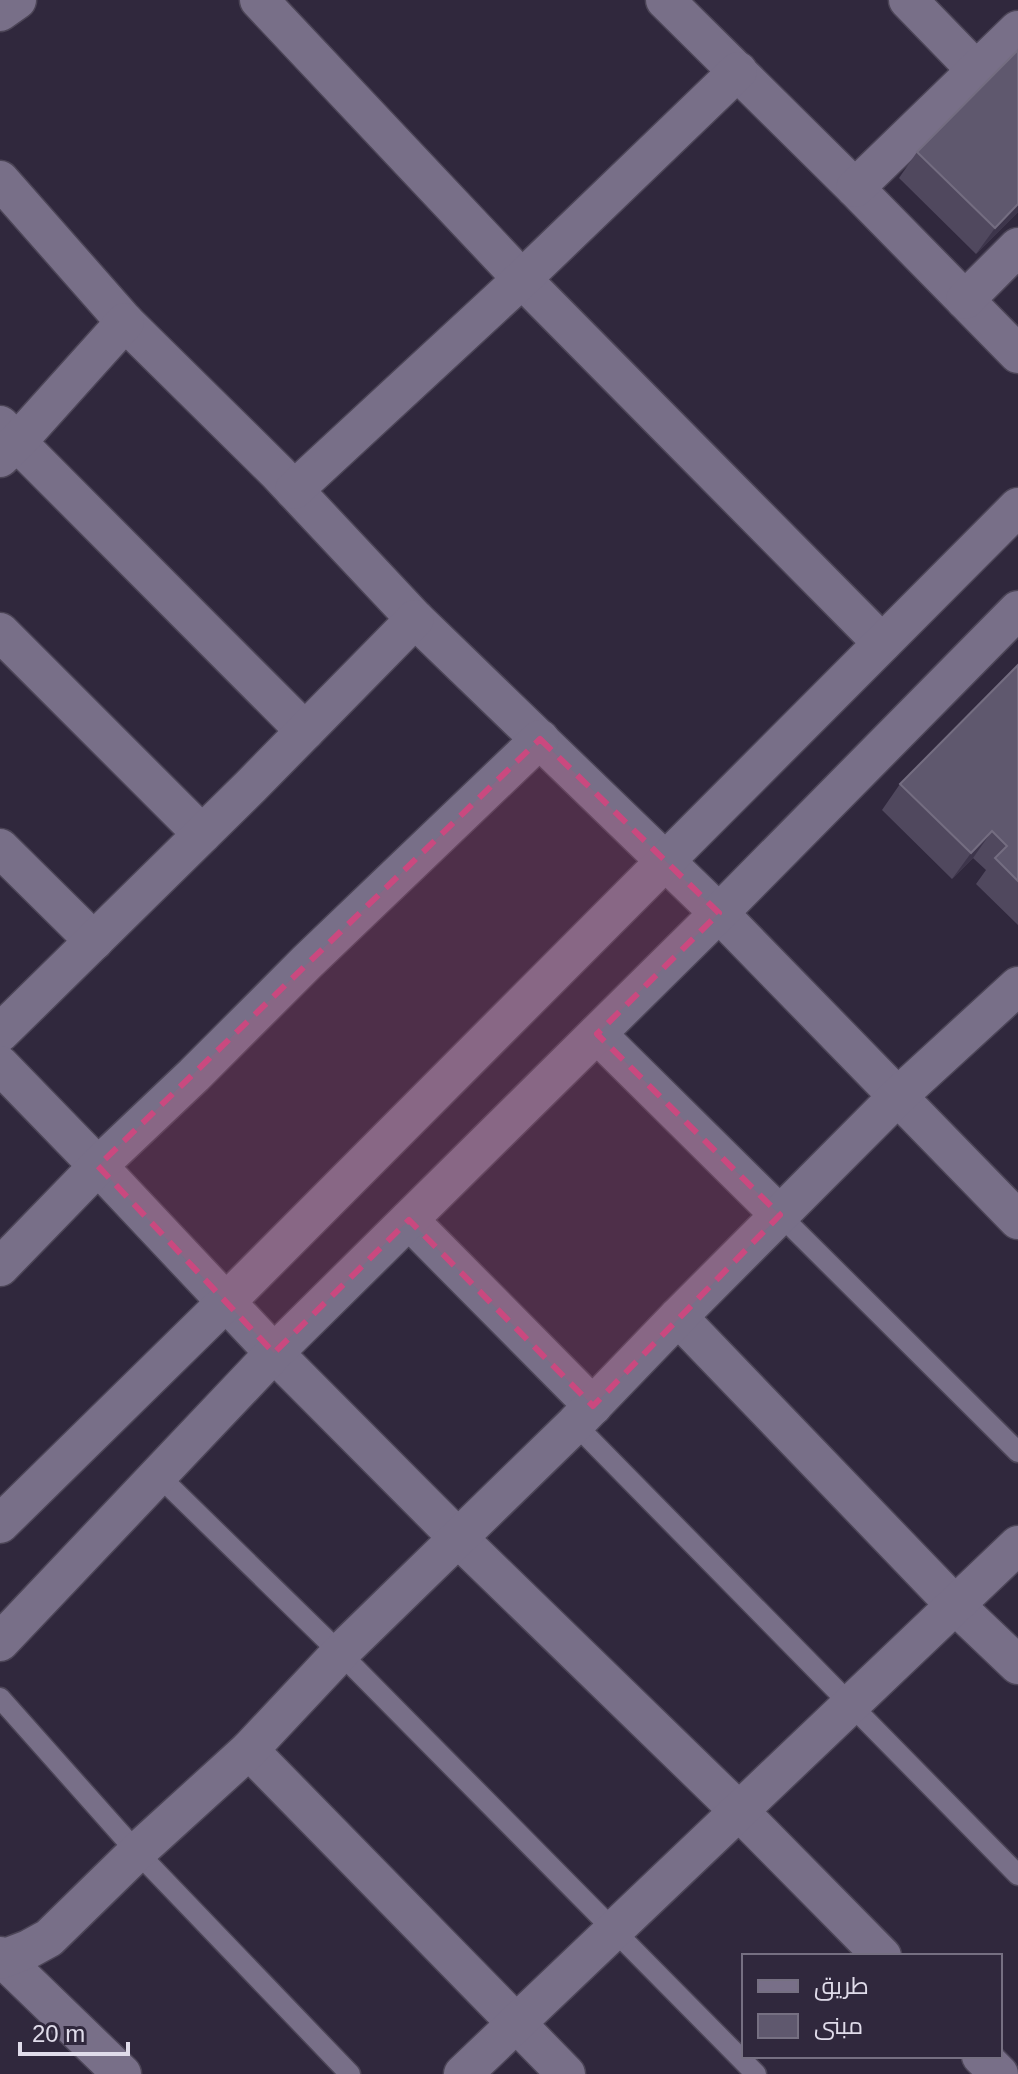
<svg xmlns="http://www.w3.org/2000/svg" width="1018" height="2074" font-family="Arial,Cairo,sans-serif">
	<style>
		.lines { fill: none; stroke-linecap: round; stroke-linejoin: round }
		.service-casing { stroke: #4c4557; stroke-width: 23 }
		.minor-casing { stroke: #4c4557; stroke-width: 41 }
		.service { stroke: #786f88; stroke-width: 20 }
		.minor { stroke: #786f88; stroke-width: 38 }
		.wall { fill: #50485e }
		.shaded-wall { fill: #3d354b }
		.building { fill: #5f586e; stroke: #746d81; stroke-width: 2 }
		.marked { fill: #ca497f; fill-opacity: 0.2; stroke: #ca497f; stroke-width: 6; stroke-dasharray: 16 10; stroke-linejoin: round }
	</style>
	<rect width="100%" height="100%" fill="#30283d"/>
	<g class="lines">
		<g class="service-casing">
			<g id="service">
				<polyline points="780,1215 1018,1452"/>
				<polyline points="575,1424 1018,1875"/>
				<polyline points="158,1475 340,1653 756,2074"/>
				<polyline points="0,1698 137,1852 350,2074"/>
			</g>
		</g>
		<g class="minor-casing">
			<g id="minor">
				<polyline points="259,0 522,279 882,643"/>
				<polyline points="665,0 855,188 1018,354"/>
				<polyline points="908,0 976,70"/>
				<polyline points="0,12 17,0"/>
				<polyline points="0,180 125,322 278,473 415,619 719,913 1018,1220"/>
				<polyline points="855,188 1018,30"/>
				<polyline points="965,300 1018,247"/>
				<polyline points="0,425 305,731"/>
				<polyline points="0,458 18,441 125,322"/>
				<polyline points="294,490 522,279 738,71"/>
				<polyline points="0,632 202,834"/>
				<polyline points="0,848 94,941"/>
				<polyline points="0,1033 251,786 415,619"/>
				<polyline points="597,1034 780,1215"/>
				<polyline points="0,1065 98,1166 274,1353 458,1538 739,1811 882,1956"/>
				<polyline points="409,1220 593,1406"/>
				<polyline points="0,1267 98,1166 194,1075 307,962 540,739"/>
				<polyline points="678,1317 955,1605 1018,1665"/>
				<polyline points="0,1524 226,1302 1018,507"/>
				<polyline points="0,1642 274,1353 719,913 1018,610"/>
				<polyline points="249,1750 566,2074"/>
				<polyline points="0,1956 122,2074"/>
				<polyline points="0,1960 29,1949 49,1938 137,1852 249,1750 340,1653 575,1424 678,1317 897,1097 1018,986"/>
				<polyline points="981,2056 999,2074"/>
				<polyline points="463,2074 1018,1545"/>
			</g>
		</g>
		<use href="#service" class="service"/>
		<use href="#minor" class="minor"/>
	</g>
	<g class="wall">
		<polygon points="917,152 1018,212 976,254 899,178"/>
		<polygon points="1018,665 1018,925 976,884 986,870 973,858 952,879 882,810 900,784"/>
	</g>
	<g class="shaded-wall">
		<polygon points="1018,204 1018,212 976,254 995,228"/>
		<polygon points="992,831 973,858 952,879 971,853"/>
	</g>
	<g class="building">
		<polygon points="1018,50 1018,204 995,228 917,152"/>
		<polygon points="1018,665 1018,881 995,858 1007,846 992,831 971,853 900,784"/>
	</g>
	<path class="marked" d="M540 739 719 913 597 1034 780 1215 593 1406 409 1220 274 1353 98 1166Z"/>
	<rect x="742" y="1954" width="260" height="104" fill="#30283d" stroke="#767082" stroke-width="2"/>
	<rect x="758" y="1980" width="40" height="12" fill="#786f88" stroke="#767082" stroke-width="2"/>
	<text x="814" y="1994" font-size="24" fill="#e0dcea">طريق</text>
	<rect x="758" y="2014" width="40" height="24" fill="#5f586e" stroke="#767082" stroke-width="2"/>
	<text x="814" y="2034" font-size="24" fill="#e0dcea">مبنى</text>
	<path d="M20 2042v12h108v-12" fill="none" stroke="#e0dcea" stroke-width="4"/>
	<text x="32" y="2042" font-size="24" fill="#e0dcea" stroke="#30283d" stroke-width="6" paint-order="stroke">20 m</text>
</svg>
